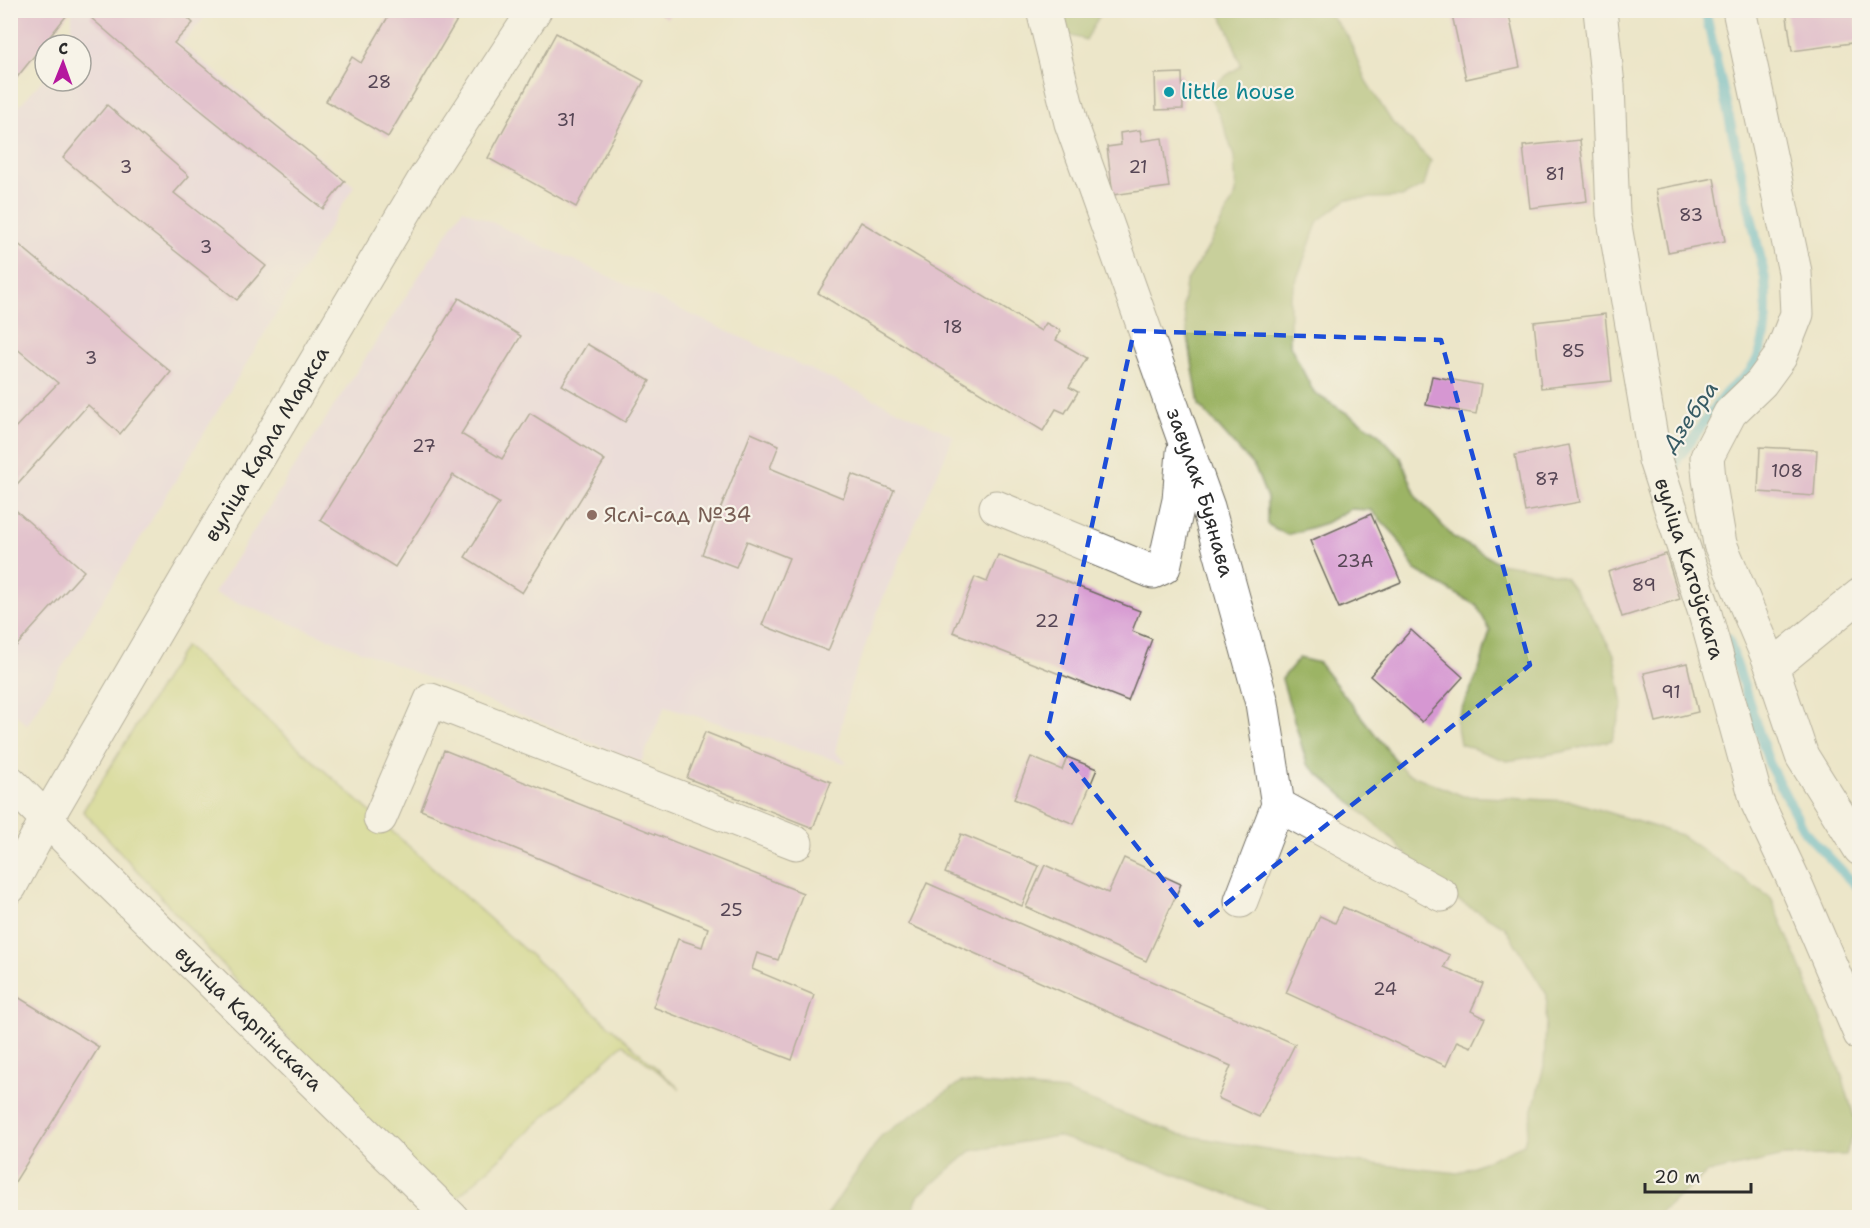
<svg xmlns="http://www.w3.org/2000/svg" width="1870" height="1228" font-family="'Shantell Sans',sans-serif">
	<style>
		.built { fill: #e9d2ed }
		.green { fill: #c5d273; stroke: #787e4f; stroke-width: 1.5 }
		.forest { fill: #9cb465; stroke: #647048; stroke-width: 1.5 }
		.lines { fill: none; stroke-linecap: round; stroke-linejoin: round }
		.stream { stroke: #4eb4cd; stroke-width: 10 }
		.building { fill: #d697d2 }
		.minor-casing { stroke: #6f6c62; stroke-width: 35 }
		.major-casing { stroke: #6f6c62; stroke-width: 35 }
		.minor { stroke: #fff; stroke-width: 33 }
		.major { stroke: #fff; stroke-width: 33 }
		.marked { fill: none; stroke: #1d4ed8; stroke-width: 4.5; stroke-dasharray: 12 8; stroke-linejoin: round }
		.culture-dot { fill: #0f9aa8; stroke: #f7f3e8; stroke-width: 2 }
		.education-dot { fill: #8d6e63; stroke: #f7f3e8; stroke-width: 2 }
		.labels { text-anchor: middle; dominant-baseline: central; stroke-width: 4.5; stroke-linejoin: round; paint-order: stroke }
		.number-label { font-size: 18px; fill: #564655 }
		.culture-label { font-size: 21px; fill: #0d838f; stroke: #f7f3e8; text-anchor: start }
		.street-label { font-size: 21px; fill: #2b2b2b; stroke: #f7f3e8 }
		.education-label { font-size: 21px; fill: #785e54; stroke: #f7f3e8; text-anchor: start }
		.water-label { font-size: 22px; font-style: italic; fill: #375b64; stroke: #f7f3e8 }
	</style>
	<rect width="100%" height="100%" fill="#f7f3e8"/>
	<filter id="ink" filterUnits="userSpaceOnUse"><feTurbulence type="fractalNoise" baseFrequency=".0167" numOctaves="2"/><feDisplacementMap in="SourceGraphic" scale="12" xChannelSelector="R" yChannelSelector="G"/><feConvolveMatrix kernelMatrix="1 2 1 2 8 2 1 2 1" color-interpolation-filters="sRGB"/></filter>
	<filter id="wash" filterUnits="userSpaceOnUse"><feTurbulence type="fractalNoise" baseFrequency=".008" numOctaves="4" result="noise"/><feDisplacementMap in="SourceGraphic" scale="24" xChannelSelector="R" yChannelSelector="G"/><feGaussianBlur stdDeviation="1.35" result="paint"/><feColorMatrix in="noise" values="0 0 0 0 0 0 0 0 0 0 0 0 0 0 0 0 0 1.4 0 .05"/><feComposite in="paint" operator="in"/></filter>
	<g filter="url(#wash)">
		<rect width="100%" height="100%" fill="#ece6c9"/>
		<g class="built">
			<polygon points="72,11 210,11 182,44 354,186 27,725 10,709 10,116 45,77 45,81 81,81 81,45 72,45"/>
			<polygon points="463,209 954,436 882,600 850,687 835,752 848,764 665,706 641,762 214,593 336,403"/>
		</g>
		<polygon class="green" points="185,646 680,1089 623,1044 444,1210 83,811"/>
		<g class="forest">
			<polygon points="1055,11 1102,11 1086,40 1063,34"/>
			<polygon points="1219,11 1327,11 1348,37 1366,81 1392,122 1431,161 1424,186 1402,197 1347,199 1318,221 1290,298 1290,345 1314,393 1376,431 1401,458 1417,498 1453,537 1499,563 1538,569 1565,577 1584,603 1614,654 1623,705 1612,740 1563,752 1507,761 1460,744 1456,721 1478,673 1490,631 1477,606 1415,570 1396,536 1371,510 1350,509 1326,523 1287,535 1267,524 1267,498 1255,468 1199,405 1183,306 1186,282 1205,253 1236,194 1234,157 1224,126 1210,96 1221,79 1241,66 1231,36"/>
			<polygon points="1299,658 1319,663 1405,772 1463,796 1571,801 1681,835 1771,898 1804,975 1843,1079 1857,1127 1845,1155 1784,1156 1707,1173 1655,1217 1298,1217 1282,1214 1161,1169 1057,1136 971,1151 919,1195 909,1217 825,1218 881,1136 961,1082 1065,1091 1177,1134 1327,1159 1458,1173 1524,1144 1544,1066 1547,995 1505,927 1437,889 1391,838 1307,764 1282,679"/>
		</g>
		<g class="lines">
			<g class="stream">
				<path d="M1677 483 1674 474 1677 460C1693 438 1709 414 1726 393 1732 386 1740 382 1747 375 1769 350 1767 309 1765 278L1705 10"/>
				<polyline points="1728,638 1770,766 1805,832 1856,886"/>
			</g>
		</g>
		<g id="blocks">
			<g class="building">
				<polygon points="10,10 71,10 10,86"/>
				<polygon points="95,10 180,10 193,23 174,43 345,181 323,209 152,71 90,17"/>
				<polygon points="392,10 463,10 388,137 326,101 352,57 361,63"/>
				<polygon points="654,10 671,10 667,18"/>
				<polygon points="1451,10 1508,10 1520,67 1466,79"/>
				<polygon points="1786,10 1855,10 1859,42 1792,51"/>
				<polygon points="556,33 644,81 576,207 488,158"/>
				<polygon points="1182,73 1183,109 1156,110 1155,74"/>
				<polygon points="107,105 189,176 174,193 266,266 237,300 146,228 63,158"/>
				<polygon points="1140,130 1142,141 1162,138 1169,187 1113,195 1107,147 1121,145 1120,133"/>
				<polygon points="1580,140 1587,201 1530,208 1523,146"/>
				<polygon points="1714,178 1725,241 1668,252 1656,189"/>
				<polygon points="861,222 1041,331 1046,323 1061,331 1056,340 1087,358 1069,387 1078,392 1065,413 1056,409 1043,431 818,293"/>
				<polygon points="10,237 171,372 120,434 88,405 10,492 10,433 58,383 10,343"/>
				<polygon points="459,298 521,336 461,434 502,459 530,413 605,460 522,593 465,557 499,503 453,475 395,567 320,520"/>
				<polygon points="1605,314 1612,381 1541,388 1534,322"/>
				<polygon points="587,344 650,381 625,422 562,385"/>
				<polygon points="1432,376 1481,385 1476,414 1426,405"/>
				<polygon points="751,433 779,445 770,468 843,498 852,474 894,490 828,651 762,625 789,558 747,541 736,567 702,554"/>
				<polygon points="1569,445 1580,502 1525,512 1515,455"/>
				<polygon points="1760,447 1817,450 1814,496 1758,492"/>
				<polygon points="10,505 84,571 10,653"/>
				<polygon points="1371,514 1401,582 1339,608 1310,541"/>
				<polygon points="1666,554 1680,599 1622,617 1608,572"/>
				<polygon points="998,555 1140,611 1132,631 1152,639 1128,701 953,632 975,577 987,582"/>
				<polygon points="1411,630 1463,677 1422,722 1370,676"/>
				<polygon points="1687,663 1698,712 1656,722 1644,673"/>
				<polygon points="705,732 831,782 813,828 687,778"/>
				<polygon points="444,750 803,893 778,960 757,953 752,969 814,995 792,1060 653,1007 678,939 702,947 708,928 421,810"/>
				<polygon points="1031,757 1062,770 1067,757 1097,769 1074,824 1014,799"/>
				<polygon points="961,834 1039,866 1022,906 945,873"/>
				<polygon points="1124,858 1181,884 1146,961 1026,907 1045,865 1108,893"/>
				<polygon points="927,883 1295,1044 1259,1117 1218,1098 1231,1066 908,924"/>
				<polygon points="1343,907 1450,955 1444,967 1483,984 1471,1011 1485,1018 1471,1047 1457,1041 1446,1066 1286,993 1320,916 1335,923"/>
				<polygon points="13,994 99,1047 10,1190 10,997"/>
			</g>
		</g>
	</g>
	<g filter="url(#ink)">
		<use href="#blocks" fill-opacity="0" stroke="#6f6c62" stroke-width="1.5"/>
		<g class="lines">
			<g class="minor-casing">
				<g id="minor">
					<path id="s1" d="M1043 10 1071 123 1208 507 1262 703 1278 805"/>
					<path id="s2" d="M1600 10 1608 85 1613 214 1655 460 1704 610 1757 802 1797 887 1860 1034"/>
					<polyline points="1739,10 1795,272 1797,314 1780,357 1761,383 1730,413 1707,457 1709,479 1720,544 1772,667 1802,756 1860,849"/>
					<polyline points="996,507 1153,572 1164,567 1179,500 1183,452"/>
					<polyline points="1772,667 1860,595"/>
					<path id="s3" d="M10 782 83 856 452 1218"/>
					<polyline points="1278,805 1442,895"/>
					<polyline points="380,818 431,700 796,843"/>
					<polyline points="1241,901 1278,805"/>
				</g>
			</g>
			<g class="major-casing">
				<g id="major">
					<path id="s4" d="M10 887 47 818 191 571 425 178 535 10"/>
				</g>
			</g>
			<use href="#minor" class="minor"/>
			<use href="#major" class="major"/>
		</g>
	</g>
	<path d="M0 0H1870V1228H0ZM1134 331 1441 340 1530 665 1199 925 1047 733Z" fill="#ece6c9" fill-opacity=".55" fill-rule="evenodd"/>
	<path class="marked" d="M1134 331 1441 340 1530 665 1199 925 1047 733Z"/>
	<circle class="culture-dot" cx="1169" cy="92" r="6"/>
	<circle class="education-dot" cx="592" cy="515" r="6"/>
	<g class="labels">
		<g class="number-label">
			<text x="379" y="82">28</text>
			<text x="566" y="120">31</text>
			<text x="126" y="167">3</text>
			<text x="1138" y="167">21</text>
			<text x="1555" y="174">81</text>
			<text x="1691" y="215">83</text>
			<text x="206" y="247">3</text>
			<text x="953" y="327">18</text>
			<text x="1573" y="351">85</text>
			<text x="91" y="358">3</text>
			<text x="424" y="446">27</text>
			<text x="1787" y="471">108</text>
			<text x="1547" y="479">87</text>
			<text x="1355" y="561">23А</text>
			<text x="1644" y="585">89</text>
			<text x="1047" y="621">22</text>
			<text x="1671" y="692">91</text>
			<text x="731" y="910">25</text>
			<text x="1385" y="989">24</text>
		</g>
		<g class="culture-label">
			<text x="1181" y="92">little house</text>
		</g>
		<g class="street-label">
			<text stroke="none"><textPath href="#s4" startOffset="512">вуліца Карла Маркса</textPath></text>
			<text stroke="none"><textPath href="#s1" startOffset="508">завулак Буянава</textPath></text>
			<text stroke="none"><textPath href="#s2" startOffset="568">вуліца Катоўскага</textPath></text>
			<text stroke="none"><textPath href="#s3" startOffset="336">вуліца Карпінскага</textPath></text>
		</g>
		<g class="education-label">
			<text x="604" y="515">Яслі-сад №34</text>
		</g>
		<g class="water-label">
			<text transform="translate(1690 416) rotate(-55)">Дзебра</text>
		</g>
	</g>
	<rect width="1870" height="1228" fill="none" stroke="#f7f3e8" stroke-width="36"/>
	<g transform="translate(63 63) rotate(1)"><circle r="28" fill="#f7f3e8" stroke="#a5a39c" stroke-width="1.5"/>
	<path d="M0-4.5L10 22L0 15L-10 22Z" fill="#b5179e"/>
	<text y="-9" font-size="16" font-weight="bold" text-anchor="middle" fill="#2b2b2b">С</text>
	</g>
	<path d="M1645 1183v9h106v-9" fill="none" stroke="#2b2b2b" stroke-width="3"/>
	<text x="1654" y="1183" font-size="18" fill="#2b2b2b" stroke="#f7f3e8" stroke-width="4.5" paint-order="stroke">20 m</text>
</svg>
